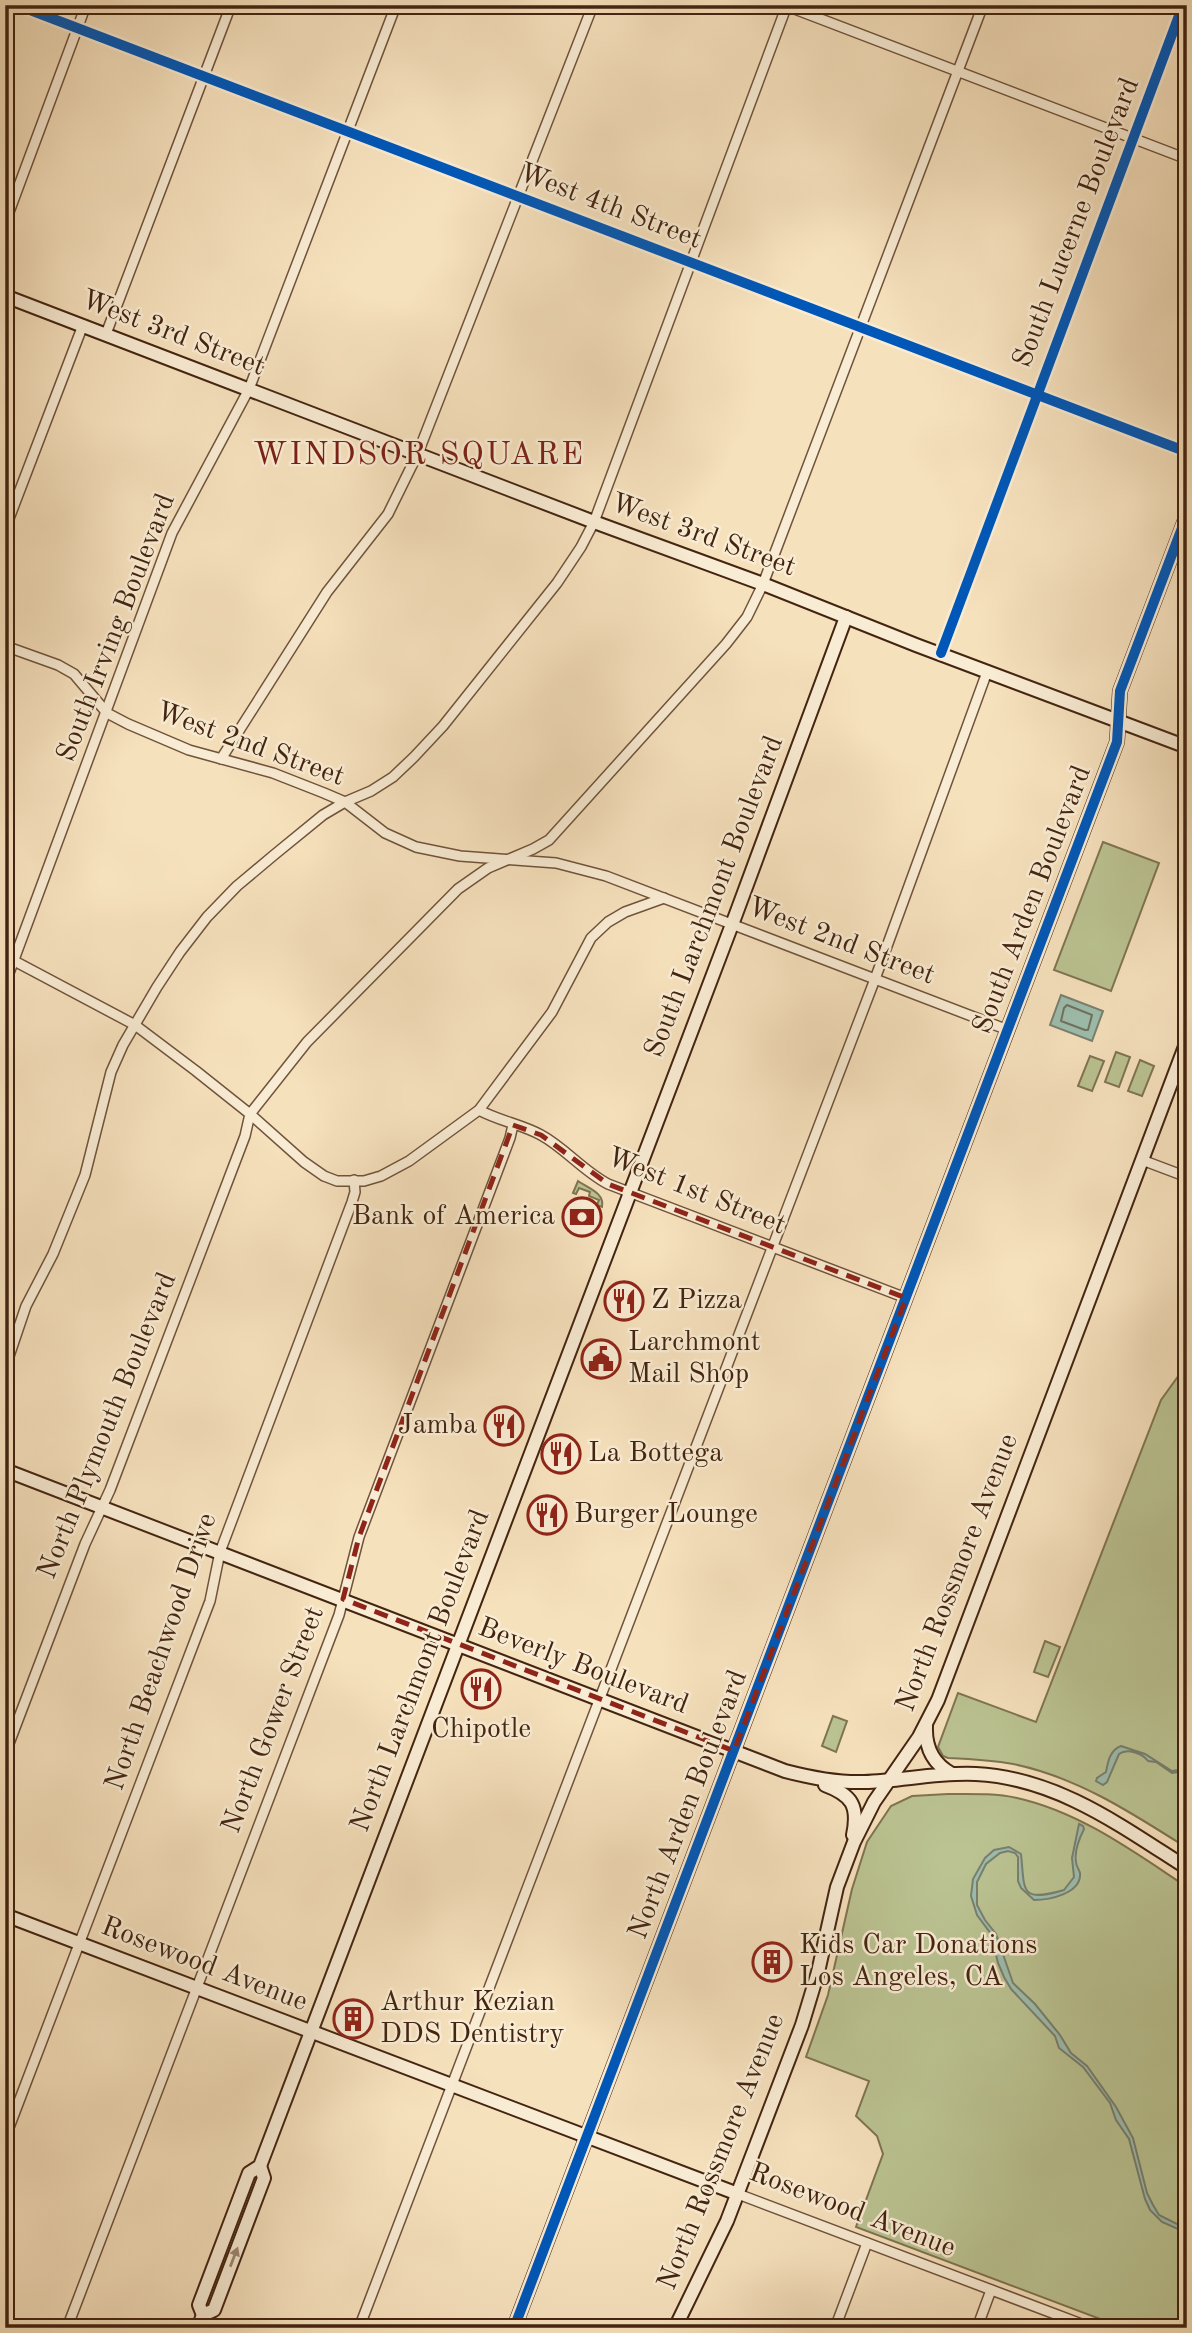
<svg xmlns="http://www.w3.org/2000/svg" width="1192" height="2333" font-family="'Old Standard TT',serif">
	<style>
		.green { fill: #bbc392; stroke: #7f7451; stroke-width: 2 }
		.water { fill: #9dbeae; stroke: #79806f; stroke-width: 2 }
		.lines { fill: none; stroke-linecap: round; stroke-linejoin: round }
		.shore { stroke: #70715f; stroke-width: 2 }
		.street-casing { stroke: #70533b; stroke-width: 12 }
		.secondary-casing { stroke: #432410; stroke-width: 16 }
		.street { stroke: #f9ecd4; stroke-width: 9 }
		.secondary { stroke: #f9ecd4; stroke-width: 12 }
		.cycleway-casing { stroke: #f9ecd4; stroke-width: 15 }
		.cycleway { stroke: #0057b8; stroke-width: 10 }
		.oneway { fill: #9e8872 }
		.marked { fill: none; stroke: #8f2418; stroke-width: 5; stroke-dasharray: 14 9; stroke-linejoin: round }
		.labels { text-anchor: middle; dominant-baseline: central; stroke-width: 5; stroke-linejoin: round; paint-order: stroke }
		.street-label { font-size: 28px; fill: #432410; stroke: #f9ecd4 }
		.poi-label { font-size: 28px; fill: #432410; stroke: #f9ecd4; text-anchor: start }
		.quarter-label { font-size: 32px; letter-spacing: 2px; fill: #7a1f14; stroke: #f9ecd4 }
	</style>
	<rect width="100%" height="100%" fill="#f6e1bd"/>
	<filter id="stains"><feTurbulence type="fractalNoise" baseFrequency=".00286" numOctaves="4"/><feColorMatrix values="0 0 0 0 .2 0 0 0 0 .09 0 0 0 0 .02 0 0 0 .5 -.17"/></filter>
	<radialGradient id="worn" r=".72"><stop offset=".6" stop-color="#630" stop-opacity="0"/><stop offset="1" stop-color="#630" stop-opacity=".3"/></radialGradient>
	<g class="green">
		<polygon points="1103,842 1159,863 1111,991 1054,970"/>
		<polygon points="1116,1052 1130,1057 1119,1087 1105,1082"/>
		<polygon points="1090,1056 1104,1061 1092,1091 1078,1086"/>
		<polygon points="1140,1060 1154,1066 1142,1096 1128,1091"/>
		<path d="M578 1181C588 1188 605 1193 602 1207L597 1205 599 1200 589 1196 590 1192 579 1188 576 1194 573 1193Z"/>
		<path d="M1187 1364V1848C1132 1813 1077 1777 1013 1764 991 1760 970 1759 948 1758L943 1756 938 1747 958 1693 1036 1722 1161 1400Z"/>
		<polygon points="1045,1641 1060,1647 1048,1677 1034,1672"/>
		<polygon points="833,1716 847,1721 836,1752 822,1746"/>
		<path d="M948 1794C971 1794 994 1793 1017 1798 1080 1812 1134 1852 1187 1887V2328H1124L856 2227 883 2154 877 2136 856 2116 869 2081 806 2057 828 1995 852 1889 867 1842 891 1806 912 1796Z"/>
	</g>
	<g class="water">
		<polygon points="1061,995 1103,1011 1092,1041 1050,1025"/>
		<path d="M1121 1746 1145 1754 1172 1771 1178 1770 1187 1764V1771L1172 1773 1156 1762 1148 1761C1142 1753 1127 1748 1119 1754L1107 1782 1103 1785 1096 1781 1097 1778 1106 1772C1108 1761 1110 1750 1121 1746Z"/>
		<path d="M1079 1824 1083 1826 1084 1829C1079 1839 1074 1851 1076 1862 1076 1866 1079 1869 1080 1873 1082 1894 1048 1900 1034 1900L1021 1888 1018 1881V1857L1015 1853 1008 1851 1000 1853 986 1864 977 1882V1905L985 1920 996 1934 1013 1983 1035 2004 1060 2035 1071 2053 1087 2066 1116 2107 1133 2138 1147 2193 1153 2205 1159 2215 1187 2229V2233L1162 2222 1150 2210 1145 2199 1129 2139 1116 2120 1110 2103 1083 2067 1059 2048 1055 2036 1011 1989 1004 1977 998 1963 991 1934 977 1915 971 1896 973 1879 985 1858 994 1850 1009 1847 1021 1854C1025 1891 1019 1903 1064 1890L1074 1877 1072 1858Z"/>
	</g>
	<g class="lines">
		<polygon class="shore" points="1067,1005 1092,1015 1088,1030 1085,1030 1061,1021 1064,1008"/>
		<g class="street-casing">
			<g id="street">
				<polyline points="17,5 1187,452"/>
				<polyline points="784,5 1187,159"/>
				<polyline points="5,223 86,5"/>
				<polyline points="106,334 231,5"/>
				<polyline points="5,529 83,325"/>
				<polyline points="5,646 58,665 74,674 107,713 128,724 189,750 273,773 324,793 345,802 385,833 416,847 460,856 556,863 606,876 1008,1030"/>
				<polyline points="941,653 1183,5"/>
				<polyline points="221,759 327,592 388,514 418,453 593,5"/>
				<polyline points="5,956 135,1025 196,1071 250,1114 304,1162 324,1176 337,1181 364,1181 381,1176 409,1161 479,1110 552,1012 591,938 608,922 625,912 664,898"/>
				<polyline points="5,984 172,533 249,389 396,5"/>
				<path d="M479 1110C499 1121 521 1124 541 1135 565 1148 583 1171 608 1184L906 1298"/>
				<polyline points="1142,1160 1187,1177"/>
				<polyline points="5,1368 26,1306 53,1254 85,1175 111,1072 123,1045 157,987 180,952 207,917 237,886 274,855 323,815 345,802 371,791 393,777 414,757 443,726 557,583 581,547 594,522 787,5"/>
				<polyline points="5,1754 85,1544 110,1490 245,1136 250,1114 307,1042 458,889 488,868 533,849 549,840 726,644 747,617 763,584 983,5"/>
				<polyline points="5,2138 210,1601 220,1552 352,1202 355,1192 354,1180"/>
				<polyline points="738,2194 1092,2328"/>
				<polyline points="67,2328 339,1615 359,1537 510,1138 513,1125"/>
				<polyline points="359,2328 875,979 987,672"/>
				<polyline points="835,2328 867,2243"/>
				<polyline points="977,2328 991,2290"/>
			</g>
		</g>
		<g class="secondary-casing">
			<g id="secondary">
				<polyline points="5,296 594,522 763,584 916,645 1187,747"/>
				<path d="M5 1470 785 1771C812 1778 837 1783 864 1782 901 1781 938 1772 976 1774 1057 1778 1121 1826 1187 1868"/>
				<path d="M926 1726C925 1748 933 1764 952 1774"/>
				<path d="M825 1785C852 1795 859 1806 853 1835"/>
				<polyline points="5,1915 738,2194"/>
				<polyline points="203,2315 199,2305 249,2173 260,2166 736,914 846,617"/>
				<polyline points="198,2328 203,2315 214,2310 264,2178 260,2166"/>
				<polyline points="514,2328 1117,742 1120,691 1187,515"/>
				<polyline points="675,2328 727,2221 802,2025 818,1972 837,1887 854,1842 874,1802 919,1737 938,1700 1187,1041"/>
			</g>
		</g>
		<use href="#street" class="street"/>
		<use href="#secondary" class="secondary"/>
		<g class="cycleway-casing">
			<g id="cycleway">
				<polyline points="17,5 1187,452"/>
				<polyline points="941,653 1183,5"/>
				<polyline points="514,2328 1117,742 1120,691 1187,515"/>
			</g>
		</g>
		<use href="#cycleway" class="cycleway"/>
	</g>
	<defs><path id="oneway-solid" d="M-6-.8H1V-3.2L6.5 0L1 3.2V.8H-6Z" transform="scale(1.75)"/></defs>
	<use class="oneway" href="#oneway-solid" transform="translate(234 2257) rotate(-69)"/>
	<path class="marked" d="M513 1125 541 1135 608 1184 906 1298 734 1751 343 1599 359 1537Z"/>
	<defs>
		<g id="bank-ring" transform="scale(2.0125)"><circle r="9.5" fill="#f9ecd4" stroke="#8f2418" stroke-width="1.5"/><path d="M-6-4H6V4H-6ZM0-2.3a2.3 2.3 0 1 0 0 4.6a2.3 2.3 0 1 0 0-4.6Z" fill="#8f2418"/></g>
		<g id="restaurant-ring" transform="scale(2.0125)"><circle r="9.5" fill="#f9ecd4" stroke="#8f2418" stroke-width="1.5"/><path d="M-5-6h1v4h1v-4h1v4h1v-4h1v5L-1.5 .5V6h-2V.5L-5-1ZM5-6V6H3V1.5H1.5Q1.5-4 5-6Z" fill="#8f2418"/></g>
		<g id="civic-ring" transform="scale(2.0125)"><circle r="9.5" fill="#f9ecd4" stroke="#8f2418" stroke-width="1.5"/><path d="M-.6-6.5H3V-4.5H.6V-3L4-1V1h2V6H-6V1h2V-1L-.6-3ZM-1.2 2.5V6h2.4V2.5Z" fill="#8f2418"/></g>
		<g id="building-ring" transform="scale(2.0125)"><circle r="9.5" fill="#f9ecd4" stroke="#8f2418" stroke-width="1.5"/><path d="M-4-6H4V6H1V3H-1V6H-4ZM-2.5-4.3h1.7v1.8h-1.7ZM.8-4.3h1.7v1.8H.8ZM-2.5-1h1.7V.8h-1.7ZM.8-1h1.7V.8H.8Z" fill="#8f2418"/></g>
	</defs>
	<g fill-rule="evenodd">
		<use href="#bank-ring" x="582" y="1217"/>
		<use href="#restaurant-ring" x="624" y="1301"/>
		<use href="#civic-ring" x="601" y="1359"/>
		<use href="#restaurant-ring" x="504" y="1426"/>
		<use href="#restaurant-ring" x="561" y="1454"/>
		<use href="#restaurant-ring" x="547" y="1515"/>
		<use href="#restaurant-ring" x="481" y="1689"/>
		<use href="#building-ring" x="772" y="1962"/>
		<use href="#building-ring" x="353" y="2019"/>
	</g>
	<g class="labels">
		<g class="street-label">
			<text transform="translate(610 207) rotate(21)">West 4th Street</text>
			<text transform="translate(1077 223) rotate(-69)">South Lucerne Boulevard</text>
			<text transform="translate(173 334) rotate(21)">West 3rd Street</text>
			<text transform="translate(703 536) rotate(20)">West 3rd Street</text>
			<text transform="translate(117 628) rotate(-69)">South Irving Boulevard</text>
			<text transform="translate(250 745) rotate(20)">West 2nd Street</text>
			<text transform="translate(715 897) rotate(-69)">South Larchmont Boulevard</text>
			<text transform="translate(1033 900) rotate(-69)">South Arden Boulevard</text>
			<text transform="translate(841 942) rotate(21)">West 2nd Street</text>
			<text transform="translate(696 1192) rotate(22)">West 1st Street</text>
			<text transform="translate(108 1426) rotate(-68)">North Plymouth Boulevard</text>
			<text transform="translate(958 1573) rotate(-69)">North Rossmore Avenue</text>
			<text transform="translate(162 1652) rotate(-71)">North Beachwood Drive</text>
			<text transform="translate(583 1667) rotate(21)">Beverly Boulevard</text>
			<text transform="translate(421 1671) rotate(-69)">North Larchmont Boulevard</text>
			<text transform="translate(274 1720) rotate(-69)">North Gower Street</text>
			<text transform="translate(689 1805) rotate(-69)">North Arden Boulevard</text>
			<text transform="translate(204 1965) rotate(21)">Rosewood Avenue</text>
			<text transform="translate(722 2152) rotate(-68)">North Rossmore Avenue</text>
			<text transform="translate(852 2211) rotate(21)">Rosewood Avenue</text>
		</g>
		<g class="poi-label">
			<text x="555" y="1217" text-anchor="end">Bank of America</text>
			<text x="651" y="1301">Z Pizza</text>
			<text x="628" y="1343">Larchmont<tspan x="628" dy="32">Mail Shop</tspan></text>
			<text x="477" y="1426" text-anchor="end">Jamba</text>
			<text x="588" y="1454">La Bottega</text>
			<text x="574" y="1515">Burger Lounge</text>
			<text x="481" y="1730" text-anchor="middle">Chipotle</text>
			<text x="799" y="1946">Kids Car Donations<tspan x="799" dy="32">Los Angeles, CA</tspan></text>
			<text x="380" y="2003">Arthur Kezian<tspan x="380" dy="32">DDS Dentistry</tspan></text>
		</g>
		<g class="quarter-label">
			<text x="419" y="456">WINDSOR SQUARE</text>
		</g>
	</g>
	<rect width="1192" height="2333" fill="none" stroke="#f6e1bd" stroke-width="28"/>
	<rect x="7" y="7" width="1178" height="2319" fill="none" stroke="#432410" stroke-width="3.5"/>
	<rect x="14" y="14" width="1164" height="2305" fill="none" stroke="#432410" stroke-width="2"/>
	<rect width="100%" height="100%" filter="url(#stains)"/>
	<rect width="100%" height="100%" fill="url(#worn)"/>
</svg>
